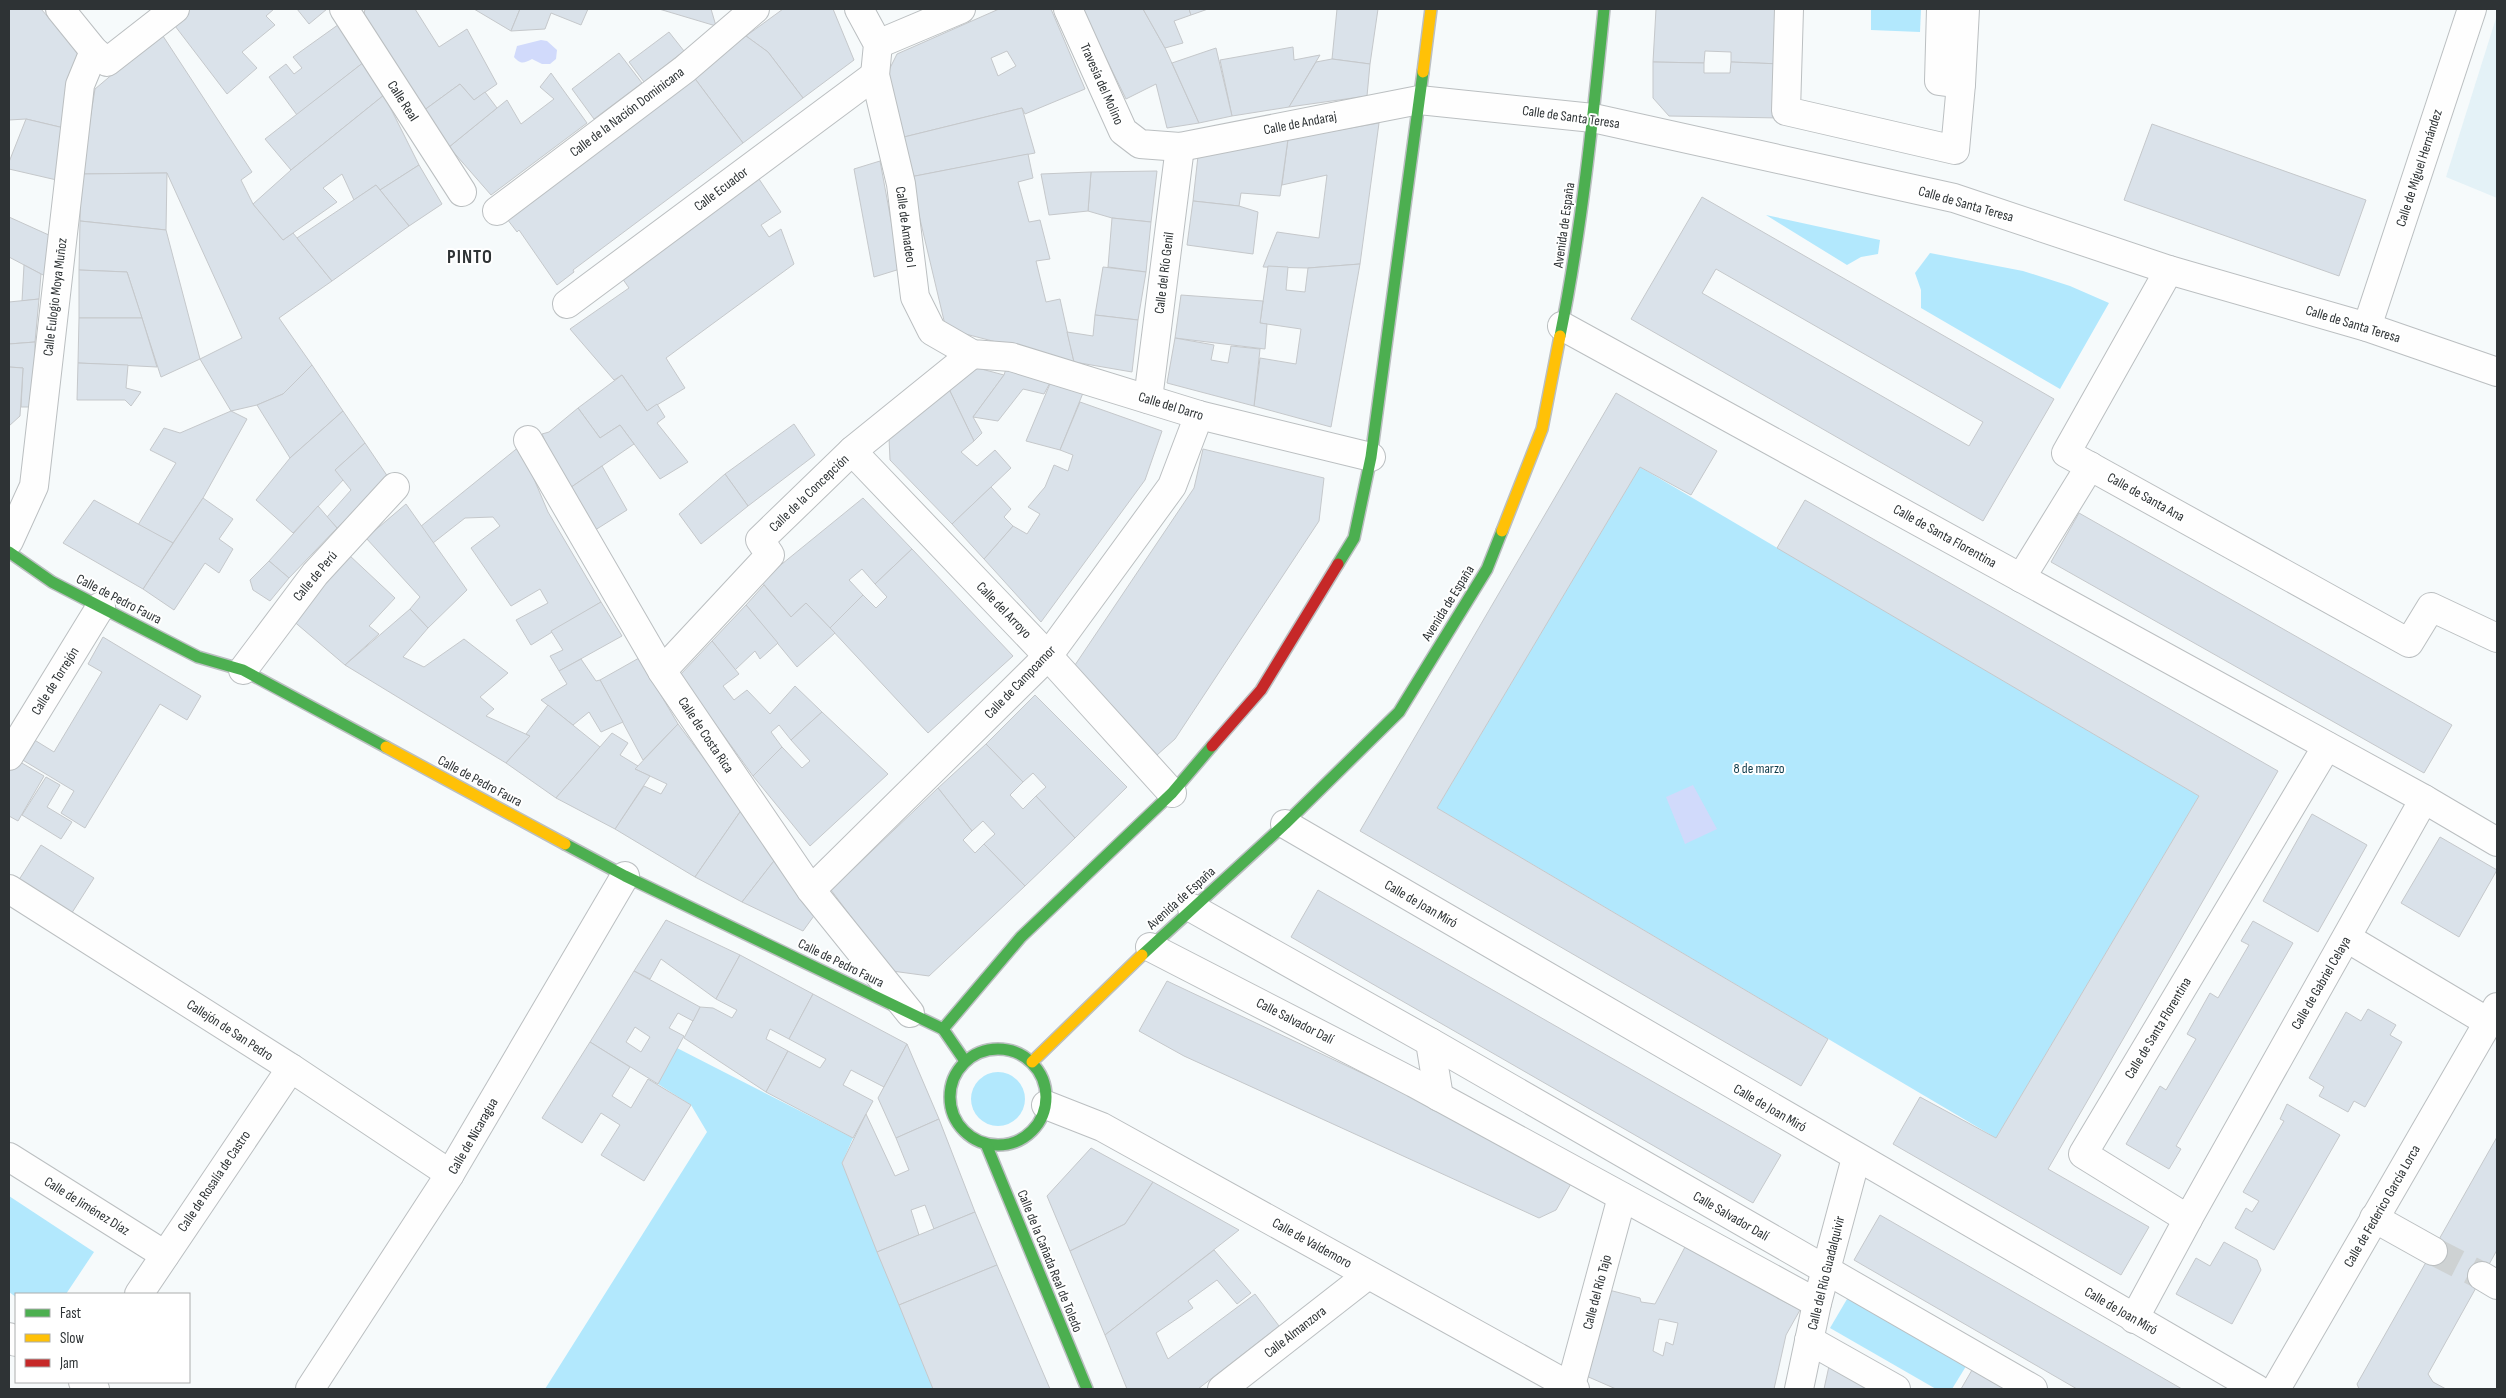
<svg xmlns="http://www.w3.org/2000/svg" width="2506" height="1398" font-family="'Sofia Sans Condensed',sans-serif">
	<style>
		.built { fill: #e4f2f7 }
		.green { fill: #b2e8fd }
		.water { fill: #d1dafb }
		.building { fill: #dae2ea; stroke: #c5c8cb; fill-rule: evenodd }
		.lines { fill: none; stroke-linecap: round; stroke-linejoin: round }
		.street-tunnel { stroke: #ced2d3; stroke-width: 28; stroke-dasharray: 28 14; stroke-linecap: butt }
		.street-casing { stroke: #bbbfc1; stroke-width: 30 }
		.fast-casing { stroke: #bbbfc1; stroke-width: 14 }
		.slow-casing { stroke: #bbbfc1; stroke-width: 14 }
		.jam-casing { stroke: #bbbfc1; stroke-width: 14 }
		.street { stroke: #fefefe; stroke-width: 28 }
		.fast { stroke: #4caf50; stroke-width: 11 }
		.slow { stroke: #ffc107; stroke-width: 11 }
		.jam { stroke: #c62828; stroke-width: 11 }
		.labels { text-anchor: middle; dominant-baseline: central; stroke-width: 4; stroke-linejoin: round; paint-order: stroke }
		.street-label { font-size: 14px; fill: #2e3335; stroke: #fff }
		.park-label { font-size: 14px; fill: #0d3b4b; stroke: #fff }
		.district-label { font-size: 19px; font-weight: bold; letter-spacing: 1px; fill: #2e3335; stroke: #fff }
	</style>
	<rect width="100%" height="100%" fill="#f6fafb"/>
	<polygon class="built" points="2497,15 2497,198 2446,177"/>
	<g class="green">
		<polygon points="1871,9 1921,9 1920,32 1871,30"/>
		<polygon points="1766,215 1880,240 1878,254 1861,257 1847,265"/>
		<polygon points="1930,253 2023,271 2070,286 2109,303 2060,389 1921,308 1921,290 1915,273"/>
		<polygon points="1640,467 2199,796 1996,1138 1437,808"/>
		<polygon points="677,1048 853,1138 842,1163 933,1389 545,1389 707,1132 691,1105 658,1084"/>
		<circle cx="998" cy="1099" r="27"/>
		<polygon points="9,1196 94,1252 66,1294 16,1294 16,1297 9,1292"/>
		<polygon points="1850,1294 1968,1363 1952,1389 1936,1389 1830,1328"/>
	</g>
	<g class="water">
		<path d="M541 40 547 41 557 50 556 59 550 64H542L532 59C524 63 521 65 514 57L517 46Z"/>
		<polygon points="1693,785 1717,829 1685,844 1666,797"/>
	</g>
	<g class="building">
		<polygon points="9,9 41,9 80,53 64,128 26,119 9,120"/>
		<polygon points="188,9 274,9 266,16 275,25 242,52 257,68 227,94 172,22"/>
		<polygon points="297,9 327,9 309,24"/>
		<polygon points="365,9 415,9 439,47 467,29 497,84 474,100 460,84 423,111 367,24 364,14"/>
		<polygon points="474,9 520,9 511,31"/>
		<polygon points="520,9 588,9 581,25 551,13 545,29 511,31"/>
		<polygon points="659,9 711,9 716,26"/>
		<polygon points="783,9 833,9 854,60 803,98 768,52 746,36"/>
		<path d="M999 9H1051L1085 89 1025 114 1022 108 900 138 888 72 897 54ZM1007 51 1016 66 998 76 991 58Z"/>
		<polygon points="1082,9 1143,9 1165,48 1199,123 1167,128 1156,84 1126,99"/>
		<polygon points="1143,9 1189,9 1191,15 1174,21 1183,43 1165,48"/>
		<polygon points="1189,9 1208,9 1191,15"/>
		<polygon points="1337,9 1378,9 1370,64 1332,59"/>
		<polygon points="1656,9 1782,9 1781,64 1731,62 1731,52 1705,51 1704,63 1653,62"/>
		<polygon points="342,22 364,62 297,115 269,77 286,64 294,74 302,68 293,57"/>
		<polygon points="669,32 684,51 644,82 629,62"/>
		<polygon points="161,33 252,172 241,180 253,204 283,240 293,233 332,281 279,318 312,365 283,394 257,405 231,411 200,359 242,338 167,173 81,174 95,89"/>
		<polygon points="746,36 768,52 803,98 743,143 693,76"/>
		<polygon points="1293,47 1294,60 1320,55 1289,107 1232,116 1220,60"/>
		<polygon points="1216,48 1232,116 1199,123 1172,63"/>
		<polygon points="619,53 642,83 594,119 572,89"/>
		<polygon points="1332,59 1370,64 1367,96 1289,107 1316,62"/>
		<polygon points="364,62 384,95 291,170 265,139"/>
		<polygon points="1653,62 1704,63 1704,73 1730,73 1731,62 1781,64 1780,118 1669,116 1653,98"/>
		<polygon points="551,73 587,123 491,195 449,147 507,100 521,124 554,99 540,87"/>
		<polygon points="693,76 743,143 573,270 574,272 557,285 519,230 517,232 504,215"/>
		<polygon points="460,84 474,100 485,92 497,108 449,147 423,111"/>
		<polygon points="384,95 419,165 380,190 376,185 354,200 342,174 323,188 337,202 283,240 253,204 291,170"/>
		<polygon points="1022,108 1035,153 910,177 904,137"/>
		<polygon points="26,119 64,128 61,181 9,169 9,162"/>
		<polygon points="1379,123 1360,264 1308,268 1263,267 1277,232 1319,238 1327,175 1282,185 1288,139"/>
		<polygon points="2152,124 2366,200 2339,276 2124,200"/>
		<polygon points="1288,139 1280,196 1241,193 1239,206 1193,201 1198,156"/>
		<polygon points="1028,154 1033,178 1018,182 1029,222 1040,220 1050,259 1036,261 1046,302 1060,299 1074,362 946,329 910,177"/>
		<polygon points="880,161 900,269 874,277 854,169"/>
		<polygon points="419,165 442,204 409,226 380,190"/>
		<polygon points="1157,171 1151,222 1112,218 1088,211 1091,172"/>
		<polygon points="1091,172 1088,211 1049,215 1041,174"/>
		<polygon points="167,173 166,230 80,221 81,174"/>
		<polygon points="759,179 781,212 761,225 769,237 781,229 794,264 666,358 685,388 647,411 622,375 614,380 570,329 629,288 622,278"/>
		<polygon points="376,185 409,226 332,281 297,238"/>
		<path d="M1702 197 2054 399 1983 521 1631 319ZM1716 269 1983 422 1969 446 1702 293Z"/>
		<polygon points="1193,201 1239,206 1258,212 1253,254 1187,245"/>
		<polygon points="9,217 51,236 45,276 9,257"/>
		<polygon points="1112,218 1151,222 1146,272 1108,267"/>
		<polygon points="80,221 166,230 200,359 161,377 127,272 79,270"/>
		<polygon points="1360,264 1331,427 1254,406 1260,358 1296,364 1301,329 1260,323 1268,266 1288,267 1286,290 1305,292 1308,268"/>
		<polygon points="24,265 41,274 39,299 22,301"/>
		<polygon points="1103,267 1146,272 1138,320 1095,315"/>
		<polygon points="79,270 127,272 142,318 79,318"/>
		<polygon points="1181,295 1263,301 1260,323 1267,324 1265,349 1175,338"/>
		<polygon points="39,299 35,342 9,344 9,302"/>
		<polygon points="1095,315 1138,320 1132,372 1074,362 1067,332 1093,336"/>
		<polygon points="79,318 142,318 157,367 78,363"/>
		<polygon points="1175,338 1214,345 1211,360 1228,363 1231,346 1260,349 1254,406 1167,383"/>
		<polygon points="35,342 35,407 21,407 23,368 9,367 9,344"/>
		<polygon points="78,363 128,365 126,388 141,392 131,406 125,400 77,400"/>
		<polygon points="312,365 343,411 290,458 257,405 283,394"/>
		<polygon points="970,366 1004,375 973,417 982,433 974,441 947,385"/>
		<polygon points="1007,366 1052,379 1044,394 1023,389 998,421 973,417 1004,375"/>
		<polygon points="9,367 23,368 20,416 9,426"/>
		<polygon points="622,375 647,411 657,404 665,417 657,423 688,462 660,479 620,425 600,438 578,408"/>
		<polygon points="1052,379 1085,388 1060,450 1026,441"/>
		<polygon points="947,385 974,441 961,452 977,466 995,450 1011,468 952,524 890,460 889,438"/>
		<polygon points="1616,393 1717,451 1691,495 1640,467 1437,808 1828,1039 1801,1086 1360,831"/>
		<polygon points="1080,402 1162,431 1145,480 1041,622 984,559 1013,526 1027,534 1040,514 1028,507 1045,487 1054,465 1068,471 1073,455 1060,450"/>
		<polygon points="578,408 600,438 620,425 634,444 567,490 542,434 549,432"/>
		<polygon points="231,411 247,419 203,498 173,543 138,525 176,463 150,450 164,428 180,433"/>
		<polygon points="343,411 365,443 335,470 344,479 293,533 256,500 290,458"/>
		<polygon points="794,424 815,455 748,506 725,474"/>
		<polygon points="365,443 388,477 337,528 327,517 351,490 335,470"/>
		<polygon points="520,446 548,512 601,602 531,645 516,620 548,603 540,589 511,606 471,548 500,526 493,517 465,518 433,543 420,527"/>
		<polygon points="1203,449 1324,478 1319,521 1175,739 1157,755 1075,665 1194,488"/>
		<polygon points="602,466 627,510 592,532 567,490"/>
		<polygon points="725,474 748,506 701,544 679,514"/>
		<polygon points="991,487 1011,509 1004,517 1013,526 984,559 952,524"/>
		<polygon points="203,498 233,519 219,539 233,549 219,573 205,563 174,610 143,589"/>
		<polygon points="863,498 912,549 875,584 862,569 849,580 863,595 830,628 806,603 791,617 761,581"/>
		<polygon points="94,500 173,543 143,589 63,543"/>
		<polygon points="1805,500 2278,771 2048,1169 2149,1227 2121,1275 1893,1144 1920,1097 1996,1138 2199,796 1777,548"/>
		<polygon points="406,504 467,590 428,628 410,609 420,597 366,538"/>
		<polygon points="318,506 337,528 289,578 269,561"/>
		<polygon points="2079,513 2452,725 2424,773 2051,562"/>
		<polygon points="912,549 1013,656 928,733 830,628 863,595 876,608 887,597 875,584"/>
		<polygon points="349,555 395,598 369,626 379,634 345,665 291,619"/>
		<polygon points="269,561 289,578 270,601 253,590 250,580"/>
		<polygon points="764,585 791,617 806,603 835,633 797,667 746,605"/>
		<polygon points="601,602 622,636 559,671 550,656 563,650 551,631"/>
		<polygon points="746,605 778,643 760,659 755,651 735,670 712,641"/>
		<polygon points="410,609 428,628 403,657 424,667 464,639 508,673 480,697 494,709 486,716 530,736 506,763 345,665"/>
		<polygon points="103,637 201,696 187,720 160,704 85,828 61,813 74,791 16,756 28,736 54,752 102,672 88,664"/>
		<polygon points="712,641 739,674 723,686 734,700 747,690 770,714 795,686 822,712 791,740 779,725 771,732 782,747 753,776 680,675"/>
		<polygon points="639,658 678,724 643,760 600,680"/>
		<polygon points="581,659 596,681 600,680 623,722 601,732 589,712 573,725 541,700 567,684 559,671"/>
		<polygon points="1035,695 1127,787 1075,838 1036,796 1046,787 1033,773 1023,782 986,744"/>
		<polygon points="548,705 600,747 556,798 506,763 530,736 526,734"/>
		<polygon points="822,712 888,774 810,846 753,776 782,747 802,768 810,761 791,740"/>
		<polygon points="678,724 742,809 695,877 615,829 644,786 661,794 667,784 635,769"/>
		<polygon points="612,733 628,743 620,755 638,766 635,769 650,776 615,829 556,798"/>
		<polygon points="986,744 1023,782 1010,795 1023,809 1036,796 1075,838 1025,886 984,844 995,834 983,821 972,831 938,788"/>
		<polygon points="15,759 44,776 18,821 9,816 9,769"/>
		<polygon points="46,777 60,785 47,807 72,822 61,839 22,815"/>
		<polygon points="938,788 972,831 963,840 975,853 984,844 1025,886 929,976 892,971 831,890"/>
		<polygon points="742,809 777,857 742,902 695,877"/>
		<polygon points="2312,814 2367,845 2318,932 2263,901"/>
		<polygon points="2440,837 2497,870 2459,937 2401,903"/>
		<polygon points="41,845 94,878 68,919 15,886"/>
		<polygon points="777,857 816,913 803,931 742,902"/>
		<polygon points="1318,890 1781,1155 1753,1203 1291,937"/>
		<polygon points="666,920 740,955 716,999 661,959 650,979 634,971"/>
		<polygon points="2253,921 2293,943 2176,1146 2181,1149 2169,1169 2126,1144 2160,1086 2166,1090 2196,1039 2187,1034 2210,993 2218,998 2249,945 2241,941"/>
		<polygon points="740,955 813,994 789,1039 770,1029 766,1039 788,1051 766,1092 684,1038 700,1007 713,1008 732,1018 737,1010 716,999"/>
		<path d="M634 971 700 1007 693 1021 678 1013 669 1028 684 1036 658 1084 590 1042ZM635 1027 650 1037 641 1052 626 1042Z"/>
		<polygon points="1167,981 1472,1125 1572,1182 1556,1210 1539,1218 1184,1056 1139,1031"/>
		<polygon points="813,994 907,1044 884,1087 851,1070 843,1085 873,1101 853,1138 766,1092 788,1051 820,1068 826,1059 789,1039"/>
		<polygon points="2368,1009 2396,1025 2390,1035 2402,1042 2365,1107 2354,1101 2348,1112 2319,1096 2324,1087 2309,1078 2346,1012 2361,1021"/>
		<polygon points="590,1042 630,1067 612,1096 631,1108 648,1079 691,1105 644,1181 601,1155 620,1125 601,1113 582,1143 542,1118"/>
		<polygon points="907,1044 939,1119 896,1138 878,1098"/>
		<polygon points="2287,1104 2340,1135 2274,1250 2235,1228 2246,1208 2252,1212 2259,1201 2243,1192 2284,1121 2280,1119"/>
		<polygon points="866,1114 895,1176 909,1170 896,1138 939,1119 975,1212 934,1229 925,1205 911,1210 919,1235 877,1252 842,1163"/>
		<polygon points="2497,1137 2497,1250 2428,1374 2433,1382 2446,1389 2359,1389 2357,1384"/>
		<polygon points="1091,1148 1153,1182 1125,1224 1070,1251 1047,1196"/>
		<polygon points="1153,1182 1239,1230 1105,1335 1070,1251 1125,1224"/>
		<polygon points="975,1212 997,1265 899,1305 877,1252"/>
		<polygon points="1880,1215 2182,1389 2077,1389 1854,1260"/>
		<polygon points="2224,1242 2257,1260 2261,1270 2232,1324 2176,1294 2196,1258 2210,1266"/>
		<path d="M1685 1247 1771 1289 1777 1298 1800 1310 1786 1335 1774 1389H1616L1584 1375 1605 1289 1640 1298 1641 1302 1655 1304ZM1659 1319 1678 1323 1673 1345 1666 1342 1663 1356 1653 1351Z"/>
		<polygon points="1214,1250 1251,1293 1237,1304 1217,1280 1188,1301 1193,1308 1156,1333 1168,1359 1255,1294 1279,1326 1198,1389 1127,1389 1105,1335"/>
		<polygon points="997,1265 1050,1389 933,1389 899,1305"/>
		<polygon points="1829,1366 1871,1389 1824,1389"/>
		<polygon points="1972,1370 2005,1389 1961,1389"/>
	</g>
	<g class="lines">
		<polyline class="street-tunnel" points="2433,1251 2482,1276"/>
		<g class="street-casing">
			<g id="street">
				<polyline points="60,9 94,51 107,62 175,9"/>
				<polyline points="344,9 462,192"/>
				<polyline points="859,9 878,44 875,75 901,184 915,297 932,331 972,354 1011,357 1199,415 1371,457"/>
				<polyline points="1068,9 1123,131 1140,144 1180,147 1419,100 1593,118 1954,198 2169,270 2367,327 2497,372"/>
				<polyline points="1789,9 1786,111 1955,150 1961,84 1939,81 1941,9"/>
				<polyline points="878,44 961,9"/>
				<polyline points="1961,84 1965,9"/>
				<polyline points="497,211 685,69 755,9"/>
				<polyline points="2169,270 2066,453 2409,643 2431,607 2497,638"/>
				<polyline points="567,304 875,75"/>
				<polyline points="1562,326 2424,799 2497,842"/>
				<polyline points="2367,327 2472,9"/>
				<polyline points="1148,399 1180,147"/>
				<polyline points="528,440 662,671 811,890 910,1013"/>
				<polyline points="852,451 1048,656 1172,793"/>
				<polyline points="9,541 34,486 80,85 94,51"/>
				<polyline points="2021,578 2090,466"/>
				<polyline points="243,670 315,574 395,487"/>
				<polyline points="662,671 770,555 760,540 852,451 972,354"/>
				<polyline points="2327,746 2083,1154 2188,1219 2424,799"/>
				<polyline points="9,756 101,606"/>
				<polyline points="1285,824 2257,1389"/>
				<polyline points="9,889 291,1068 450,1174"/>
				<polyline points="811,890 1048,656 1172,486 1199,415"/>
				<polyline points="1192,908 1430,1042 1439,1097"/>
				<polyline points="2347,938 2488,1022"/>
				<polyline points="1150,947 1414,1083 1817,1303"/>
				<polyline points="1430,1042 2033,1389"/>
				<polyline points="1046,1105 1102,1127 1575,1389"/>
				<polyline points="9,1157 165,1255"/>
				<polyline points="2374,1218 2433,1251"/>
				<polyline points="2482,1276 2497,1285"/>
				<polyline points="139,1294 291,1068"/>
				<polyline points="2134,1319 2188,1219"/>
				<polyline points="9,1337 16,1342"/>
				<polyline points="1809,1340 1896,1389"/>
				<polyline points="83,1382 95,1389"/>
				<polyline points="310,1389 450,1174 625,876"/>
				<polyline points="1222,1389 1368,1275"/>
				<polyline points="1570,1389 1622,1197"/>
				<polyline points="1799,1389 1817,1303 1856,1158"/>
				<polyline points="2276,1389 2497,1007"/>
			</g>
		</g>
		<g class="fast-casing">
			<g id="fast">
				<path d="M1560 336C1582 228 1593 118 1604 9"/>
				<polyline points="9,552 52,582 198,657 243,670 386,747"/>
				<polyline points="1338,564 1354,538 1371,457 1423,72"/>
				<polyline points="565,844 625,876 943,1029 965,1061"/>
				<polyline points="1142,955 1285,824 1399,712 1487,569 1502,531"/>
				<polyline points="943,1029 1021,937 1172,793 1212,746"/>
				<circle cx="998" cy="1097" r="48"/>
				<polyline points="986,1144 1087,1389"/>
			</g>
		</g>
		<g class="slow-casing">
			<g id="slow">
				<polyline points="1423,72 1431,9"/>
				<polyline points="1502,531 1542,429 1560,336"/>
				<polyline points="386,747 565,844"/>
				<polyline points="1032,1062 1142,955"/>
			</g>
		</g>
		<g class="jam-casing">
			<polyline id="jam" points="1212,746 1261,690 1338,564"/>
		</g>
		<use href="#street" class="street"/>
		<use href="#fast" class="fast"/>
		<use href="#slow" class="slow"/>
		<use href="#jam" class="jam"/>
	</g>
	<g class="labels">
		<g class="street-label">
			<text transform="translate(1102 84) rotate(66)">Travesía del Molino</text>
			<text transform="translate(403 101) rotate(57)">Calle Real</text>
			<text transform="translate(627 112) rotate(-37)">Calle de la Nación Dominicana</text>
			<text transform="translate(1571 117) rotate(8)">Calle de Santa Teresa</text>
			<text transform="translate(1300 123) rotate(-11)">Calle de Andaraj</text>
			<text transform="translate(2419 168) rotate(-72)">Calle de Miguel Hernández</text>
			<text transform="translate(721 189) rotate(-37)">Calle Ecuador</text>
			<text transform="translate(1966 204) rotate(16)">Calle de Santa Teresa</text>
			<text transform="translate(1564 225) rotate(-82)">Avenida de España</text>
			<text transform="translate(906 227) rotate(82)">Calle de Amadeo I</text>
			<text transform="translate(1164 273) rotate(-83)">Calle del Río Genil</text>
			<text transform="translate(55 297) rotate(-83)">Calle Eulogio Moya Muñoz</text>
			<text transform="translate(2353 324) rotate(17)">Calle de Santa Teresa</text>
			<text transform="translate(1171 406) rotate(17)">Calle del Darro</text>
			<text transform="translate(809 493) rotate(-44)">Calle de la Concepción</text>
			<text transform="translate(2146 497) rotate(29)">Calle de Santa Ana</text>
			<text transform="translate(1945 536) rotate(29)">Calle de Santa Florentina</text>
			<text transform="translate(315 576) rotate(-50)">Calle de Perú</text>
			<text transform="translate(119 599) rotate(27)">Calle de Pedro Faura</text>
			<text transform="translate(1448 603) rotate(-58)">Avenida de España</text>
			<text transform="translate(1004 610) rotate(46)">Calle del Arroyo</text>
			<text transform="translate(55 681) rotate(-58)">Calle de Torrejón</text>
			<text transform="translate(1020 682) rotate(-46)">Calle de Campoamor</text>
			<text transform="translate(706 735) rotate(56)">Calle de Costa Rica</text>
			<text transform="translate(480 781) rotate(28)">Calle de Pedro Faura</text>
			<text transform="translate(1181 898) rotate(-42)">Avenida de España</text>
			<text transform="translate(1421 904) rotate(30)">Calle de Joan Miró</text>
			<text transform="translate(841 963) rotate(26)">Calle de Pedro Faura</text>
			<text transform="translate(2321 983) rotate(-60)">Calle de Gabriel Celaya</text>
			<text transform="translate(1295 1021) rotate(27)">Calle Salvador Dalí</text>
			<text transform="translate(2158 1028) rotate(-59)">Calle de Santa Florentina</text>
			<text transform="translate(230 1030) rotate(33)">Callejón de San Pedro</text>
			<text transform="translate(1770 1108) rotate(30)">Calle de Joan Miró</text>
			<text transform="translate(473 1136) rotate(-60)">Calle de Nicaragua</text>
			<text transform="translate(214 1181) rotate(-56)">Calle de Rosalía de Castro</text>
			<text transform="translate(87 1206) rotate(32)">Calle de Jiménez Díaz</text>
			<text transform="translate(2382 1206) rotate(-60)">Calle de Federico García Lorca</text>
			<text transform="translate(1731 1216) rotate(30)">Calle Salvador Dalí</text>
			<text transform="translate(1312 1243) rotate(29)">Calle de Valdemoro</text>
			<text transform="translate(1050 1261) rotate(68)">Calle de la Cañada Real de Toledo</text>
			<text transform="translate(1826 1273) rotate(-76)">Calle del Río Guadalquivir</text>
			<text transform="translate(1597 1292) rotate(-75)">Calle del Río Tajo</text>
			<text transform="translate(2121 1311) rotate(30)">Calle de Joan Miró</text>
			<text transform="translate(1295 1332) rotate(-38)">Calle Almanzora</text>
		</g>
		<g class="park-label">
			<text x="1759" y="768">8 de marzo</text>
		</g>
		<g class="district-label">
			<text x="470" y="257">PINTO</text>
		</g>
	</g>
	<rect width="2506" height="1398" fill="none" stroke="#2e3335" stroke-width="20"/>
	<rect x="15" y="1293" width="175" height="90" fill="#ffffff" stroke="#abadae"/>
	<rect x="25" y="1309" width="25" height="8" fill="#4caf50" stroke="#abadae"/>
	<text x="60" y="1318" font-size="15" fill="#2e3335">Fast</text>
	<rect x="25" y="1334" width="25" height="8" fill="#ffc107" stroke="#abadae"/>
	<text x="60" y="1343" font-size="15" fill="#2e3335">Slow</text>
	<rect x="25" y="1359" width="25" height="8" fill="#c62828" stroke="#abadae"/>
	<text x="60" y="1368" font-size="15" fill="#2e3335">Jam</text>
</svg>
